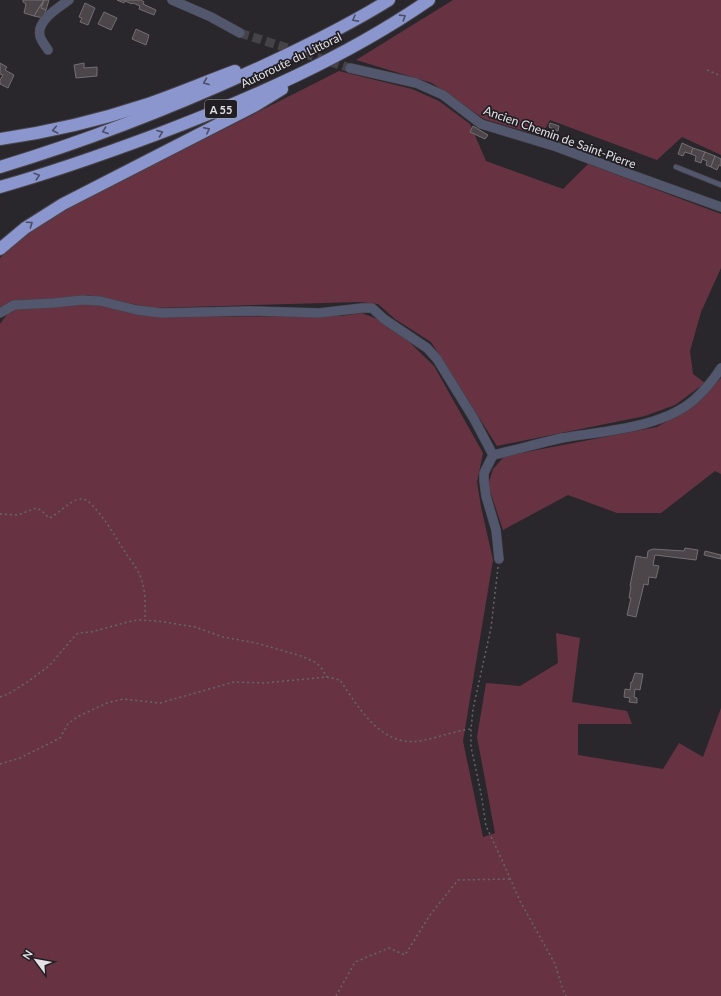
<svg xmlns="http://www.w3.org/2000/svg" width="721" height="996" font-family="Lato,sans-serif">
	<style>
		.green { fill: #673342 }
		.building { fill: #4c464a; stroke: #746e72 }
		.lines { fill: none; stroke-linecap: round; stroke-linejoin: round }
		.minor-tunnel { stroke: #454348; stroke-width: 9; stroke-dasharray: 9 4.5; stroke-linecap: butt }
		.service-casing { stroke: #47454a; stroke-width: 6 }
		.minor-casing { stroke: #47454a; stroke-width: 10 }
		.motorway-casing { stroke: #47454a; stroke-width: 14 }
		.path { stroke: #67656a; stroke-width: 1.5; stroke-dasharray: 2 3; stroke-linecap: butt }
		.service { stroke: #52576e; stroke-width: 4.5 }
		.minor { stroke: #52576e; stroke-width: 9 }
		.motorway { stroke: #8b96ce; stroke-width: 12 }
		.oneway { stroke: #4b4e67 }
		.labels { text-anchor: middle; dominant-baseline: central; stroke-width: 3.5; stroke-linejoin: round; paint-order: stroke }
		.shield { fill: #201e23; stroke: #a9a7ac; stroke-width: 1 }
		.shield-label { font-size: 11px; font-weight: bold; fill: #e4e2e6 }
		.street-label { font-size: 12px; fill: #e4e2e6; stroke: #201e23 }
	</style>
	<rect width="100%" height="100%" fill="#29272c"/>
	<g class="green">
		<polygon points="453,0 721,0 721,155 682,137 657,160 550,120 541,136 484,119 432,83 356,60"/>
		<polygon points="339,71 412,89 439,101 470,124 486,161 563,189 588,164 721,214 721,268 701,312 690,351 693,374 705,383 675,405 645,416 497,446 431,342 395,319 378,304 360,302 153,308 88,295 60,299 19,300 0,307 0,258 19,239 74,205"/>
		<polygon points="86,303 157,317 341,316 362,313 377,319 400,333 434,366 483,453 477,482 481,507 493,560 463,741 483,837 495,833 477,737 486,683 520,686 558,663 556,633 580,638 572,702 627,711 632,724 578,724 578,755 663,769 679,743 703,757 721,708 721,996 0,996 0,324 11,309"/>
		<polygon points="721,378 721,474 715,471 661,513 617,513 568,495 503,530 488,485 493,469 505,456 657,427 698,403"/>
	</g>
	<g class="building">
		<polygon points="23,0 44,0 34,16 24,13 26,4 23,2"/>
		<polygon points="44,0 49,0 46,10 41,8"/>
		<polygon points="44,0 41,8 46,10 43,18 34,16"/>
		<polygon points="117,0 141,0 144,2 143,4 156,10 154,15 139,9 140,6 133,3 132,4 125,1 124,3"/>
		<polygon points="85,3 95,8 88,25 80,22 82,18 79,17"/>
		<polygon points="104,12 117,18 111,30 98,24"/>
		<polygon points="136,29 149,35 146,45 132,39"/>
		<polygon points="0,63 7,67 5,70 14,75 8,88 0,84 0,80 3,75 0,74"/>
		<polygon points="84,63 84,68 97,67 97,76 76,78 74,65"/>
		<polygon points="550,123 559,126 558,131 549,127"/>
		<polygon points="473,126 488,135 485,139 470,132"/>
		<polygon points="682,143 693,148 691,154 685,152 683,156 678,154"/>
		<polygon points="693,148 705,152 701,163 695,161 696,156 691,154"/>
		<polygon points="705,152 715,156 711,167 706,165 707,161 702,159"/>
		<polygon points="715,156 721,159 721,166 719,165 717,170 711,167"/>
		<polygon points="685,548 698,550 696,560 655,555 653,565 659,566 656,578 649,577 648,585 644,584 636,617 627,615 631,598 629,598 631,586 630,586 636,556 647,558 648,551 653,549 684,551"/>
		<polygon points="705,551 721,555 721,559 704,555"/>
		<polygon points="635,673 643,674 640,690 635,689 634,697 637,698 637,703 629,702 630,698 624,697 625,689 630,690 631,682 632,682"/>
	</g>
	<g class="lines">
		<polyline class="minor-tunnel" points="240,33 350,68"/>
		<g class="service-casing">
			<polyline id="service" points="676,167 721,185"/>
		</g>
		<g class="minor-casing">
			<g id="minor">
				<polyline points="172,0 211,17 240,33"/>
				<path d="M48 50C46 46 41 41 40 36 36 21 59 7 69 0"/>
				<polyline points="350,68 416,83 443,95 481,124 557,147 632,175 721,207"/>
				<path d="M0 313 14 305 54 303 82 300 100 301 137 310 161 313 250 311 319 313 362 308H372L384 319 427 348 437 359 474 419 493 455C516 450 539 443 562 438 603 431 663 428 695 399 705 390 714 379 721 368"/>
				<polyline points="493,455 484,473 484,481 486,496 496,530 499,559"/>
			</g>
		</g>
		<g class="motorway-casing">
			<g id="motorway">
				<path d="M0 139C49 132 97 121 145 105 175 95 205 82 235 71"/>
				<path d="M0 167C90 140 178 105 263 66 306 46 349 25 389 0"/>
				<path d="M0 187C53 172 104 154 155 135 250 99 345 58 429 0"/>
				<polyline points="0,249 25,228 63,204 256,105 282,89"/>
			</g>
		</g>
		<g class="path">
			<polyline points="707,70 721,76"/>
			<path d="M0 514 18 515 36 508 41 510 49 518C59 514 71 499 81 499 85 499 88 501 91 504 105 518 115 536 125 552 131 561 139 570 142 581 146 593 145 608 145 621"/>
			<polyline points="498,567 491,628 473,709 471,729 471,747 481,793 486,826 502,860 520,901 555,964 562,987 566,996"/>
			<polyline points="0,697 8,694 26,683 49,666 73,638 78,633 91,632 124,623 137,620 158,621 195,627 223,637 256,643 301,656 317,663 322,669 327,677"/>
			<path d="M0 764 20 758 60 738 68 724 77 717 107 703 123 699 160 703 234 682 264 683 327 677 340 680C359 708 381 747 420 741 437 738 454 731 471 729"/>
			<polyline points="336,996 355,962 389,948 405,955 430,915 458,880 510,879"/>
		</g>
		<use href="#service" class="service"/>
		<use href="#minor" class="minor"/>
		<use href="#motorway" class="motorway"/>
	</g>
	<defs><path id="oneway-chevron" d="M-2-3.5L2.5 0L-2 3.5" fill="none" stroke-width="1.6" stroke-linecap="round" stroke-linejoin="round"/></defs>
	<g class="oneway">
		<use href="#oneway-chevron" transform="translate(403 17) rotate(-32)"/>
		<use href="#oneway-chevron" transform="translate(355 19) rotate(151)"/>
		<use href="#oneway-chevron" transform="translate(206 82) rotate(159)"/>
		<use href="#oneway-chevron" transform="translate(55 130) rotate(169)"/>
		<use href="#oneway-chevron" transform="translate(207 130) rotate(-27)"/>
		<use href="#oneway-chevron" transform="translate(105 131) rotate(160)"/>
		<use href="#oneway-chevron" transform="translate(160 133) rotate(-21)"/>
		<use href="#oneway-chevron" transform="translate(37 176) rotate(-18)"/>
		<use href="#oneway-chevron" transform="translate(30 224) rotate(-35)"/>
	</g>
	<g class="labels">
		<rect class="shield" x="205" y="100" width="32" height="18" rx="3"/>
		<g class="shield-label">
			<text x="221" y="109">A 55</text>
		</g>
		<g class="street-label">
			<text transform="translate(291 60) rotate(-26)">Autoroute du Littoral</text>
			<text transform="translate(560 137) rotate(20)">Ancien Chemin de Saint-Pierre</text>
		</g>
	</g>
	<g transform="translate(36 960) rotate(302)" stroke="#201e23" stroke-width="3" paint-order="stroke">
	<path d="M0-3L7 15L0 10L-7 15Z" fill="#e4e2e6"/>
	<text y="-6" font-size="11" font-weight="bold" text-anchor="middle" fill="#e4e2e6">N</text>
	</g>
</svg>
